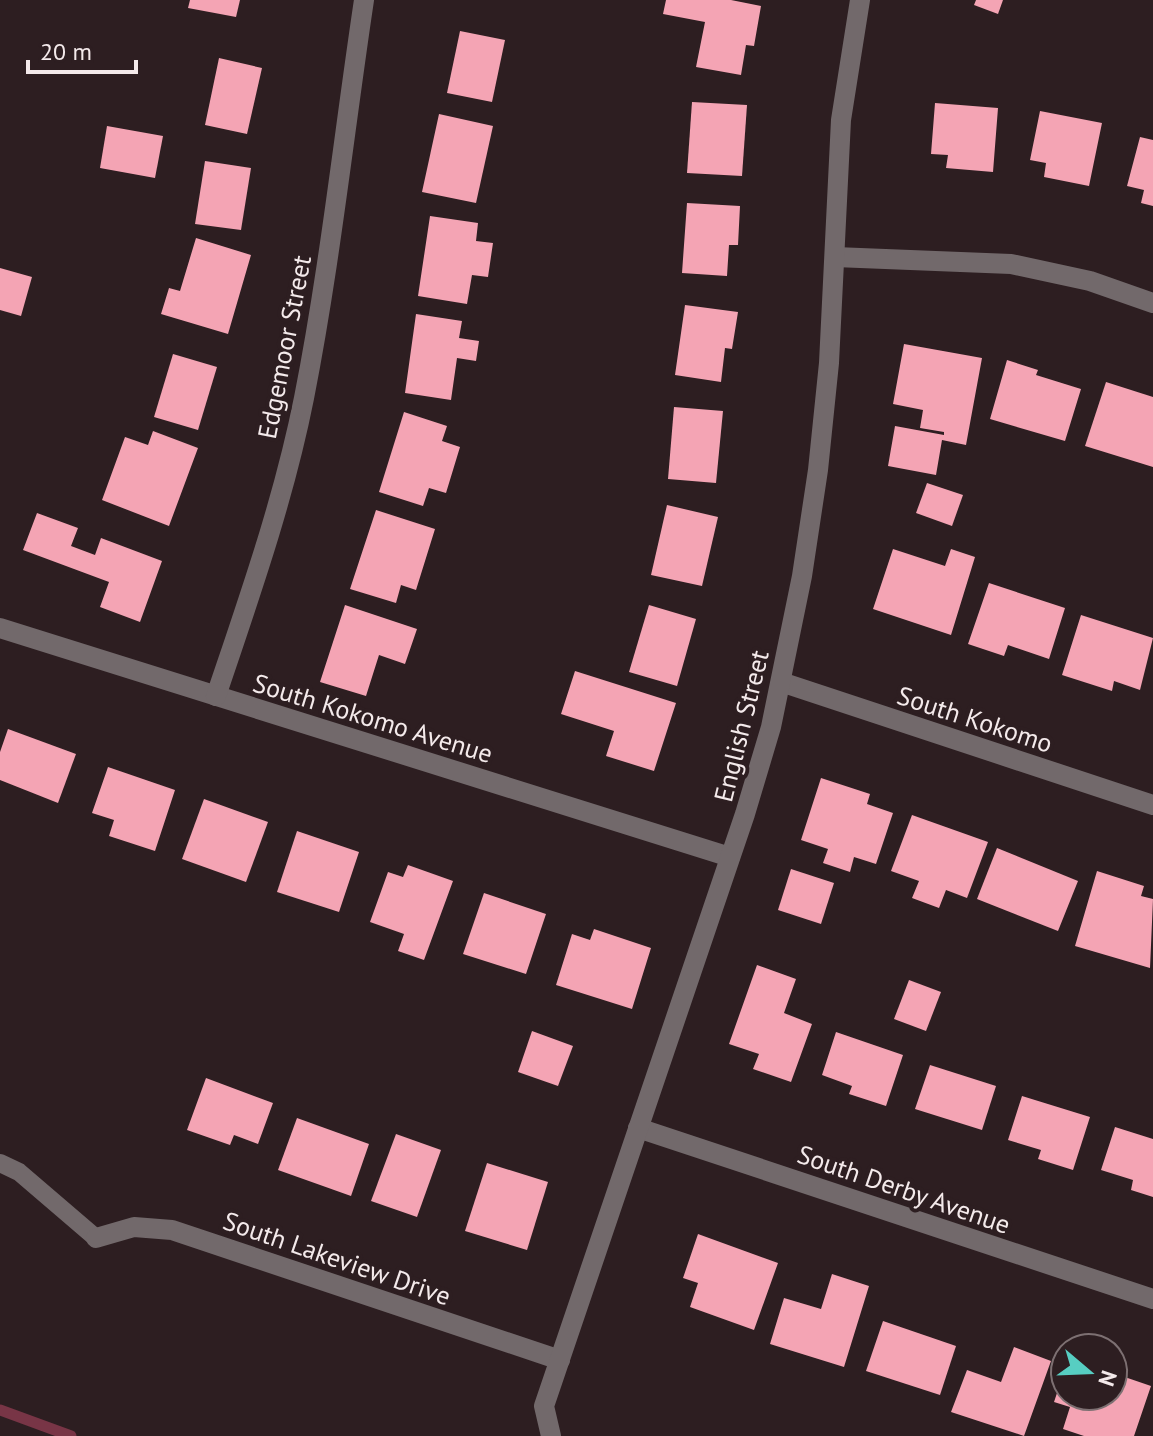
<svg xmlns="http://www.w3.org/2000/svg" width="1153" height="1436" font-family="'PT Sans',sans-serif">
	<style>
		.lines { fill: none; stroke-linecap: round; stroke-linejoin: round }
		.stream { stroke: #783546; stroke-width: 11 }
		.building { fill: #f4a4b4 }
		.lane { stroke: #72696b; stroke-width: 18 }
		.street { stroke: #72696b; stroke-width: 20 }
		.labels { text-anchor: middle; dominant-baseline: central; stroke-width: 8; stroke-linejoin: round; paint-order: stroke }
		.street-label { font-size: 26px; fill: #f4eaeb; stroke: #2d1e21 }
	</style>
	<rect width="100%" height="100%" fill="#2d1e21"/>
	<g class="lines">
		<polyline class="stream" points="0,1410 71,1436"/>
	</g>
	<g class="building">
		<polygon points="190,0 240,0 236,17 188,8"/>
		<polygon points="666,0 731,0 761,6 754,46 746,45 741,75 696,67 705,22 663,14"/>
		<polygon points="976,0 1003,0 998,14 974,5"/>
		<polygon points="460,31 505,40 492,102 447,93"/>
		<polygon points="219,58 262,68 247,134 205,125"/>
		<polygon points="692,102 747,105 742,176 687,173"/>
		<polygon points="935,103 998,108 993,172 946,168 948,155 931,154"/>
		<polygon points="1040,111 1102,123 1089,186 1044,177 1046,163 1030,160"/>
		<polygon points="439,114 493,126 476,203 422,192"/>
		<polygon points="107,126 163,136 155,178 100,168"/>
		<polygon points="1140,137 1153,140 1153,206 1141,203 1144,190 1127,186"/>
		<polygon points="205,161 251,168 241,230 195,224"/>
		<polygon points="687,203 740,206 738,245 729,245 727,276 682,273"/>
		<polygon points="430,216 478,223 476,241 493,243 488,277 472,275 467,304 418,296"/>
		<polygon points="196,238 251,255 228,334 161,314 169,288 180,291"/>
		<polygon points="0,268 32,277 21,316 0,310"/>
		<polygon points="685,305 738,312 732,349 725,348 721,382 675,375"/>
		<polygon points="416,314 462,321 459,338 479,341 476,361 457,358 451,400 405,393"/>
		<polygon points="904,344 982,358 966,445 942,440 936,475 888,466 895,426 944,435 944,432 920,428 923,410 893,404"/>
		<polygon points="173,354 217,367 198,430 154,417"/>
		<polygon points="1007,360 1038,370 1036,375 1081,389 1065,441 990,419"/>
		<polygon points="1106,382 1153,397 1153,467 1085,446"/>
		<polygon points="674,407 723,411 716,483 668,479"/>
		<polygon points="404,412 447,426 442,441 460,447 446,493 429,488 423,506 379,492"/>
		<polygon points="153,431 198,448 169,526 102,500 125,437 148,445"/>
		<polygon points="927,483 963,495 952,526 916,513"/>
		<polygon points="667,505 718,517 702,586 651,575"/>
		<polygon points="376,510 435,529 416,590 401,585 396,603 350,589"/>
		<polygon points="37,513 78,528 71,546 95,555 101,538 162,561 140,622 100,607 109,582 23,550"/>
		<polygon points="893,549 945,566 951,549 975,557 951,635 873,609"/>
		<polygon points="989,583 1065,608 1049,659 1008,645 1004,656 968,644"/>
		<polygon points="345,605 417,629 405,664 379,655 366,696 320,682"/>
		<polygon points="649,605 696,619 677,686 629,672"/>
		<polygon points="1081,615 1153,638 1140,690 1114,681 1112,691 1062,675"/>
		<polygon points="575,671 676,703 654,771 606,756 614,731 561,714"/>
		<polygon points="8,729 76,754 58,803 0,780 0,752"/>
		<polygon points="108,767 175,790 155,851 109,836 114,820 92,813"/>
		<polygon points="821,778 870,794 867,804 893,813 876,864 854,857 850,872 823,863 828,849 801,840"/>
		<polygon points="204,799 268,822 246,882 182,859"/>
		<polygon points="912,815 988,842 967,898 946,890 939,908 912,898 919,881 891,871"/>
		<polygon points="297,831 359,852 339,912 277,892"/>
		<polygon points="997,848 1078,881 1058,931 977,899"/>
		<polygon points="408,865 453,881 424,960 398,951 404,934 370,922 388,872 403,877"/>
		<polygon points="791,869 834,883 821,924 778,910"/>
		<polygon points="1097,871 1144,886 1141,896 1153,899 1150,968 1075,946"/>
		<polygon points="484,893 546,914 526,974 463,954"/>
		<polygon points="594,929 651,948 632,1009 556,985 572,934 590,940"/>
		<polygon points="757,965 796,979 784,1013 812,1024 791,1082 753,1069 759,1054 729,1044"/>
		<polygon points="909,980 941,992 926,1031 894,1019"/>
		<polygon points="532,1031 573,1046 558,1086 518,1072"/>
		<polygon points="836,1032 903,1055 886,1106 849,1094 852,1086 822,1075"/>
		<polygon points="930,1065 996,1086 982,1130 915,1109"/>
		<polygon points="206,1078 273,1103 258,1144 234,1135 230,1145 187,1130"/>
		<polygon points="1022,1096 1090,1117 1073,1170 1038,1159 1041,1150 1008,1140"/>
		<polygon points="297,1118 369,1144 351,1196 278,1170"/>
		<polygon points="1115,1127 1153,1139 1153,1197 1131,1190 1133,1180 1101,1170"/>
		<polygon points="396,1134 441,1150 417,1217 371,1201"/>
		<polygon points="487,1163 548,1182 527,1250 465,1231"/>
		<polygon points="698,1234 778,1263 754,1330 690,1307 698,1283 683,1278"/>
		<polygon points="832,1274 869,1286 844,1367 770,1344 784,1298 821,1309"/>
		<polygon points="883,1321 956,1346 940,1395 866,1371"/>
		<polygon points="1014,1347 1051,1361 1024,1436 951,1412 967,1370 1001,1382"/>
		<polygon points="1064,1372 1065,1396 1113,1396 1113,1373 1151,1386 1134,1436 1084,1436 1063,1429 1070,1407 1054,1402"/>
	</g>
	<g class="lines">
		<polyline class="lane" points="0,1163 19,1172 96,1238"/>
		<g class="street">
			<polyline points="835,257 1011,264 1090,281 1153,303"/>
			<polyline points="0,628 730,857"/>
			<polyline points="781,682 1153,805"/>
			<path d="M216 696C249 598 284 499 304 398 330 266 344 133 364 0"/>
			<polyline points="638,1128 1153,1299"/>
			<polyline points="96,1238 134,1227 172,1230 560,1360"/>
			<polyline points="551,1436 544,1406 745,814 771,727 802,576 818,470 829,363 841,120 860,0"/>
		</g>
	</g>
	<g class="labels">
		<g class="street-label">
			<text transform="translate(284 347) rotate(-79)">Edgemoor Street</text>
			<text transform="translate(373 718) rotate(17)">South Kokomo Avenue</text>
			<text transform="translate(975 719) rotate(18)">South Kokomo</text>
			<text transform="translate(741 726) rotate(-76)">English Street</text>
			<text transform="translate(904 1189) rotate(19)">South Derby Avenue</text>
			<text transform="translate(337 1258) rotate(19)">South Lakeview Drive</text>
		</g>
	</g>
	<g transform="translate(1089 1372) rotate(109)"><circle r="38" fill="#2d1e21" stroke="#7d7072" stroke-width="2"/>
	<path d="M0-6L14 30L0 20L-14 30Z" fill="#57cec2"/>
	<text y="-12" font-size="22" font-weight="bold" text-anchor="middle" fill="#f4eaeb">N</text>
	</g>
	<path d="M28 60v12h108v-12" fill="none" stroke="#f4eaeb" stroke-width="4"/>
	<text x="40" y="60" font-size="24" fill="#f4eaeb" stroke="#2d1e21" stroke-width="6" paint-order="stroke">20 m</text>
</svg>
